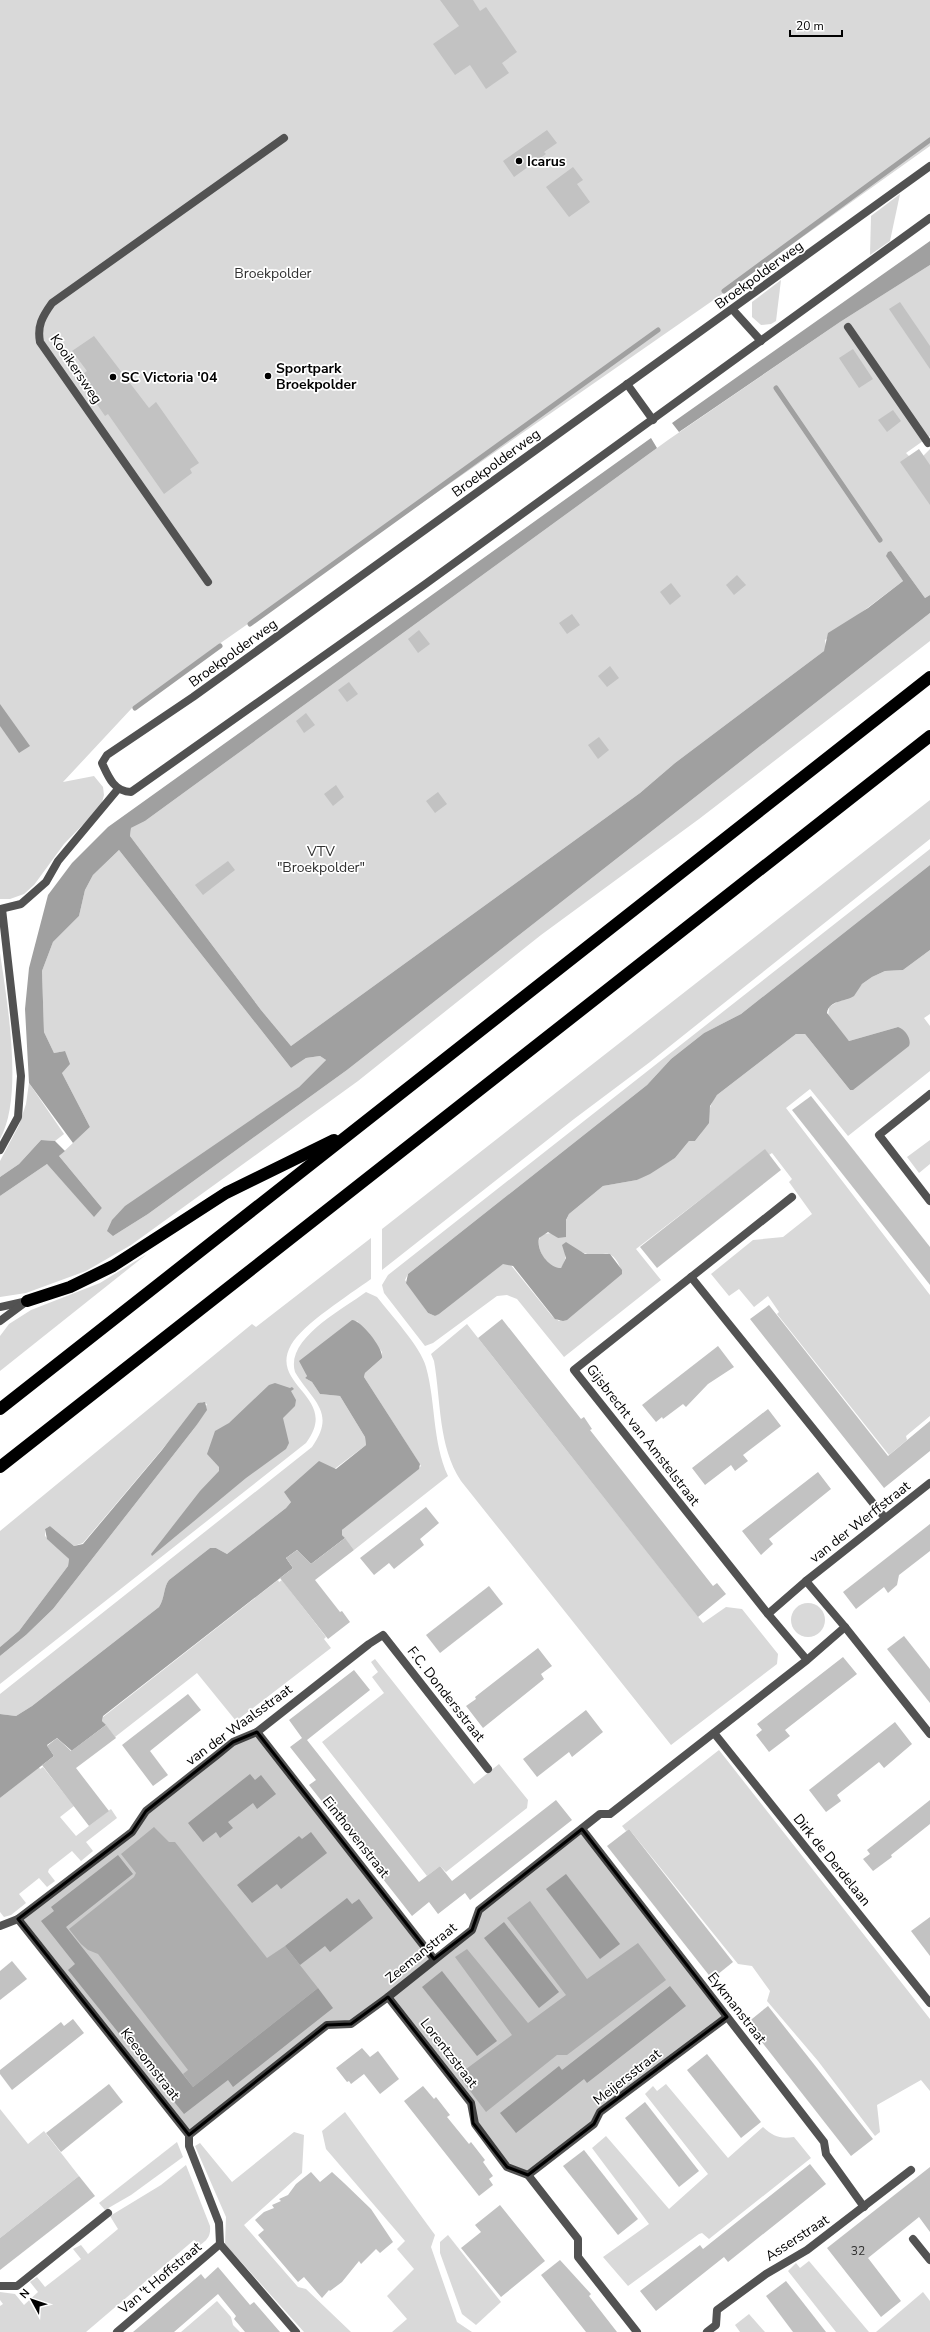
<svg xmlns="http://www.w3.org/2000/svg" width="930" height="2332" font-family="'Nunito Sans',sans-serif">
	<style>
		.green { fill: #d9d9d9 }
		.water { fill: #a0a0a0 }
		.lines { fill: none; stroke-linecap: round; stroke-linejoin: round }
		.stream { stroke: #a0a0a0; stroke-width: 5 }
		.building { fill: #c2c2c2 }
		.lane { stroke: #525252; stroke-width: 8 }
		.street { stroke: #525252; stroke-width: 8 }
		.highway { stroke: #000; stroke-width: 12 }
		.marked { fill: #000; fill-opacity: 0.2; stroke: #000; stroke-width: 3; stroke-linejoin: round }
		.poi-dot { fill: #000; stroke: #fff; stroke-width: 1.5 }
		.labels { text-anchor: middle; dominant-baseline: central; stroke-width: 3.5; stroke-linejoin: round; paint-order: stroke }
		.number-label { font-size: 12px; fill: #303030 }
		.poi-label { font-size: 14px; font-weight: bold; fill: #000; stroke: #fff; text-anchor: start }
		.park-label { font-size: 14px; fill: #303030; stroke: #fff }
		.street-label { font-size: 14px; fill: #000; stroke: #fff }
	</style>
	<rect width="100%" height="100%" fill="#fff"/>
	<g class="green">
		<polygon points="0,0 930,0 930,146 738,283 222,642 132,708 63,782 94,776 103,787 104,795 101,806 64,844 34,885 24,894 10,899 0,899"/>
		<polygon points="900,194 890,241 870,255 871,216"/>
		<polygon points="930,265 930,436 906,453 916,463 930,449 930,595 925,598 891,551 895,569 903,581 825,640 826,648 824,651 675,763 640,793 291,1046 261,1010 130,836 131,828 145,821 668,440 840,322"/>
		<polygon points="781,280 776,321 771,324 761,325 752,317 752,302"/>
		<polygon points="930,613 930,641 699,819 541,935 358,1081 131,1245 86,1271 26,1293 0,1297 0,1196 47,1164 94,1216 102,1208 59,1156 90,1127 62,1073 65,1051 54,1053 44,1032 42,971 53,942 79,916 85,890 93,875 119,850 291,1068 306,1058 320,1056 326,1060 299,1087 113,1236 148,1214 347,1070"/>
		<polygon points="930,800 930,839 650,1062 574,1119 382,1270 382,1229"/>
		<path d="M930 849V865L741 1014 704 1033 671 1059 647 1085 408 1274 405 1280 428 1313 435 1316 503 1263 510 1264 552 1316 559 1321 622 1272C611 1242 602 1260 584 1253 576 1250 572 1248 563 1247 567 1254 566 1261 561 1268H553C544 1260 533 1245 542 1234L552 1233 558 1238 569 1214 603 1186 637 1180 675 1158 689 1141H695C711 1124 705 1109 717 1095L796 1034H805L850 1090 898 1027 849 1041 828 1017 829 1007 842 999 850 998 862 984 872 977 885 971 903 970 930 950V1014L924 1018 930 1026V1071L848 1136 810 1089 786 1108 930 1295V1416L906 1436 907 1440 889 1455 777 1314 779 1312 768 1296 754 1307 739 1289 729 1296 711 1274 753 1240 783 1237 812 1214 789 1182 792 1179 772 1153 769 1155 765 1150 636 1249 661 1280 564 1357 517 1299 507 1295 497 1296 433 1343 425 1346 384 1293 382 1285 388 1275Z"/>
		<path d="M0 953C7 1001 24 1097 0 1139Z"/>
		<polygon points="29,1083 64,1134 55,1141 41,1140 19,1164 0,1177 0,1161 19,1125 26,1104"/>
		<polygon points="930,1140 930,1164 919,1173 907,1157"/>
		<path d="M371 1238V1279C349 1295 303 1324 291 1345 268 1386 341 1397 306 1443L0 1684V1656L26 1635 53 1609 196 1426 207 1404 202 1402 83 1543 74 1546 50 1526 45 1529V1536L69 1559 68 1566 19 1631 0 1647V1531L252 1324 256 1327Z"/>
		<polygon points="147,1254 0,1371 0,1336 9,1324 31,1310 100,1283"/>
		<path d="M366 1292 377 1297C390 1314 421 1347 426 1367 436 1403 432 1441 448 1476L354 1550 342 1535V1530L421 1466 364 1377 365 1373 382 1358V1352L357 1321 306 1373 307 1376 305 1378 312 1382 320 1394 340 1396 365 1437 366 1445 291 1502 286 1508 227 1554 216 1548H210L169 1580C163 1588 165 1598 159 1607L32 1706 16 1716 0 1714V1694L312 1447C337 1412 312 1401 295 1372 285 1339 343 1309 366 1292Z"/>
		<path d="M467 1324 703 1623 726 1607 742 1609 778 1654 777 1664 671 1745 461 1481C438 1446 441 1401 434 1361L431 1354Z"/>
		<polygon points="278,1580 279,1582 282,1580 326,1637 324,1639 331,1648 236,1721 197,1673 115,1737 102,1721 103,1717"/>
		<circle cx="808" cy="1620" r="17"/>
		<polygon points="375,1659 474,1784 499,1764 528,1800 527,1808 446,1872 440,1866 427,1876 322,1742 384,1693 372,1677 378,1672 371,1662"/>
		<polygon points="719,1750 930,2019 930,2091 921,2080 877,2105 880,2132 875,2136 818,2061 767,2001 770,1991 752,1966 738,1964 629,1829 626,1831 622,1826"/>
		<polygon points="39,1767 40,1769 43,1767 74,1806 60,1817 76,1836 111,1809 117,1818 86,1842 93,1851 81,1861 72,1851 49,1869 48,1872 55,1881 47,1887 39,1878 19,1894 26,1903 11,1915 4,1917 0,1912 0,1798"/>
		<polygon points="154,1827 169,1842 175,1842 267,1958 285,1946 318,1988 193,2087 183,2074 188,2070 98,1954 88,1950 81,1944 69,1929 134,1877 136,1873 121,1854"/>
		<polygon points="530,1901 587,1979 638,1943 666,1980 567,2055 557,2055 486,2112 458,2075 512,2035 455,1957 467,1949 528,2023 566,1995 507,1918"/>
		<path d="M666 2084 728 2158 763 2127C774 2137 780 2139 794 2137L811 2158 709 2239 702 2233 699 2234 628 2286 603 2257 649 2224 592 2148 606 2136 669 2209 708 2174 645 2094 653 2086 657 2091Z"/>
		<polygon points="0,2109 28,2144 44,2131 79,2176 0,2238"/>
		<polygon points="345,2112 435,2235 431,2247 457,2322 472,2332 392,2332 407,2319 387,2296 414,2269 397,2249 405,2241 326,2149 322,2131"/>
		<polygon points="294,2132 304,2135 302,2173 244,2225 298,2287 306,2289 351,2332 304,2332 225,2244 226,2217 195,2146 200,2143 232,2182"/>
		<polygon points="177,2142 183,2157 131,2195 105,2210 99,2203"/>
		<path d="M186 2165 210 2226C211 2236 207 2240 200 2245L194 2240 86 2332H0V2306L3 2304 0 2300V2292L15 2294 24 2305 38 2292 30 2282 37 2277 45 2287 81 2259 73 2249 81 2245 88 2254 118 2229 110 2216 161 2185Z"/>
		<polygon points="448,2235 501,2302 476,2325 462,2314 440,2253 440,2242"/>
		<polygon points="809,2261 869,2332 836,2332 788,2271 796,2263 800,2268"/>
		<polygon points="923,2292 930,2301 930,2332 876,2332"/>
		<polygon points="217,2301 231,2317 233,2325 240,2332 181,2332"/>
		<polygon points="749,2314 765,2332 740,2332 735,2325"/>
	</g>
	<g class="water">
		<polygon points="930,241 930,265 840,322 679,432 672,423"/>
		<polygon points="651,438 657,448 145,821 131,828 130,836 261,1010 291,1046 640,793 675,763 824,651 828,633 868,608 903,581 886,556 888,552 891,551 925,598 930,595 930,613 347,1070 148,1214 113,1236 107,1231 112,1220 125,1206 299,1087 326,1060 320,1056 306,1058 291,1068 119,850 93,875 85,890 79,916 53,942 42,971 44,1032 54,1053 65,1051 70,1064 62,1073 90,1127 73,1143 29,1083 25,1009 29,968 48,895 72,863 108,827"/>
		<polygon points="0,704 30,746 19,753 0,726"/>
		<path d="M930 865V950L903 970 885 971 872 977 862 984 854 996C845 1002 829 1000 827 1013L849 1041 898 1027C905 1029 912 1039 909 1046L853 1090H850L805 1034H796L717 1095 710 1106 709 1123 695 1141H689L675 1158 650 1174 637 1180 603 1186 569 1214 566 1220V1237L558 1238 548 1232 539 1238C536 1251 549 1268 561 1268L566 1258 562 1245 566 1242 585 1254H610L622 1270V1274L567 1320 563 1321 555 1319 513 1266 503 1264 439 1314 435 1316 428 1313 406 1283 408 1274 647 1085 671 1059 704 1033 741 1014Z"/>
		<polygon points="41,1140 55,1141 65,1151 59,1156 102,1208 94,1217 47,1164 0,1196 0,1177 19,1164"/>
		<path d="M352 1320C361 1320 384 1349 382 1358L365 1373 364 1377 420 1464 419 1469 342 1530V1535L345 1538 311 1564 297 1550 286 1558 293 1568 103 1716 102 1721 106 1725 73 1750 72 1751 57 1738 47 1745 54 1756 0 1798V1714L16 1716 32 1706 159 1607C165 1598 163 1588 169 1580L210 1548H216L227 1554 286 1508 291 1502 284 1492 319 1461 336 1469 366 1445 365 1437 340 1396 320 1394 312 1382 305 1378 307 1376 299 1361Z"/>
		<polygon points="275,1383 290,1388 292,1387 294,1389 291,1391 296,1400 295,1406 283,1418 289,1443 286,1449 246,1478 152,1556 151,1554 200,1491 219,1471 219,1467 207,1454 215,1431 229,1423 269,1385"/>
		<polygon points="205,1402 207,1410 196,1426 53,1609 26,1635 0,1656 0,1647 19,1631 68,1566 69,1559 47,1539 45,1529 50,1526 74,1546 83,1544 162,1450 198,1403"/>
	</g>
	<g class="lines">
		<g class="stream">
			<polyline points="724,291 930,140"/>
			<polyline points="776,388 880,540"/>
			<polyline points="250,624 658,330"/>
			<polyline points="135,708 220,646"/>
		</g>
	</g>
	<g class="building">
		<polygon points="440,0 473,0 480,11 486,7 517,52 502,63 509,73 486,89 470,65 455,75 433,44 459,26"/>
		<polygon points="547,130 557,143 544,152 546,154 514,177 503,161"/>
		<polygon points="573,167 583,180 577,184 590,202 569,217 546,187"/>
		<polygon points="900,302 930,346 930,369 889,309"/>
		<polygon points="94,336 149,408 156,402 199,463 190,469 192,473 164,494 108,414 105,416 92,397 94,395 80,376 87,371 72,351"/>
		<polygon points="853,349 873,379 859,388 839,358"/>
		<polygon points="893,410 901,421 887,432 878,420"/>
		<polygon points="919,449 930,465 930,505 900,462"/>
		<polygon points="737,575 746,585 734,595 726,585"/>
		<polygon points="671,583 681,596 670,605 660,592"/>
		<polygon points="572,614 580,625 567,634 559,623"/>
		<polygon points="419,630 430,644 418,653 408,639"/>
		<polygon points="610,666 619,678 607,687 598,676"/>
		<polygon points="349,682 358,694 347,702 338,690"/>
		<polygon points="306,713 315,725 304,733 296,721"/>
		<polygon points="599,737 609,750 598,759 588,745"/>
		<polygon points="336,785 344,797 333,806 324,794"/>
		<polygon points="438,792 447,804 435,813 426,801"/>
		<polygon points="228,861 235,870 203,895 195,885"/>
		<polygon points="811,1096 930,1247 930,1285 792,1110"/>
		<polygon points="765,1149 781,1170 657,1268 640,1247"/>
		<polygon points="769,1305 888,1456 930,1421 930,1451 884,1488 750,1319"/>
		<polygon points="502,1319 581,1419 584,1417 592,1429 590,1430 713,1586 717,1583 726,1594 698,1617 478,1338"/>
		<polygon points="718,1346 734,1367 708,1384 686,1407 683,1404 663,1419 662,1417 656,1422 642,1405"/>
		<polygon points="768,1409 781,1426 743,1455 748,1461 735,1471 731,1465 705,1485 692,1468"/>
		<polygon points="818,1472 831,1489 769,1539 773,1544 761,1555 742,1531"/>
		<polygon points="426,1507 439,1523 420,1539 424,1545 394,1569 389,1563 374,1575 360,1558"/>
		<polygon points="930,1524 930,1551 899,1575 897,1585 888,1593 884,1587 856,1609 843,1592"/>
		<polygon points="345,1538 354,1550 315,1580 340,1612 342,1611 350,1622 328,1639 280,1578 293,1568 286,1558 297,1550 311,1564"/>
		<polygon points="489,1586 503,1604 440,1653 426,1635"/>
		<polygon points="904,1636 930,1669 930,1703 887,1649"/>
		<polygon points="538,1648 552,1666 541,1674 544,1679 483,1728 466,1706 476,1699 475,1697"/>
		<polygon points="843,1657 857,1674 785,1730 790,1736 769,1752 756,1735 762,1730 757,1724"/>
		<polygon points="354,1670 370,1690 307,1740 419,1882 440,1866 452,1881 556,1800 572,1820 470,1900 465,1893 438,1914 429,1902 412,1916 309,1785 316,1780 290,1747 302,1738 289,1720"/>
		<polygon points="188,1694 201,1710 150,1751 168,1775 153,1786 122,1745"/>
		<polygon points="586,1710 603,1732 572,1757 569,1752 537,1777 523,1759"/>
		<polygon points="895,1722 912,1744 884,1768 879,1762 837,1795 841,1801 826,1812 809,1790"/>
		<polygon points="106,1725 116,1738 76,1768 109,1811 89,1826 42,1765 54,1756 47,1746 57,1738 71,1751"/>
		<polygon points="250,1774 255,1780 261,1775 276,1794 257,1809 253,1803 240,1813 228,1822 233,1828 220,1838 216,1832 203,1842 188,1823"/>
		<polygon points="930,1800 930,1824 891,1855 892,1857 873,1871 863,1859 870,1854 867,1850"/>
		<polygon points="629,1829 733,1962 712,1979 607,1846"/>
		<polygon points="311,1832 327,1853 281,1889 277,1884 252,1903 237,1885 299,1836 302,1839"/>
		<polygon points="118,1855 133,1874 66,1927 193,2087 318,1988 333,2008 233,2087 228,2080 184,2114 68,1970 75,1964 41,1921 54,1911 51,1907"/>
		<polygon points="566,1874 620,1944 600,1959 546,1889"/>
		<polygon points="347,1898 352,1904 359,1899 373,1918 330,1952 325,1946 300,1965 285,1946"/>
		<polygon points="930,1917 930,1956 911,1931"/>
		<polygon points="504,1922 559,1992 539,2008 484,1938"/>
		<polygon points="12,1961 27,1979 0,2000 0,1971"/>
		<polygon points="442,1971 497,2041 477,2056 422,1987"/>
		<polygon points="670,1986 686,2006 587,2083 584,2079 516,2133 500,2113 559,2066 562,2070"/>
		<polygon points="768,2006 873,2139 851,2156 747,2023"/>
		<polygon points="73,2019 84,2033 12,2090 0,2074 0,2070 61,2022 64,2026"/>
		<polygon points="362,2048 370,2057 378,2051 399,2079 380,2094 364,2074 351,2084 349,2081 347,2082 336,2068"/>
		<polygon points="707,2054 761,2122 741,2138 687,2070"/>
		<polygon points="109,2084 123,2102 61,2152 46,2133"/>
		<polygon points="423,2086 434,2099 436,2097 450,2115 447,2117 469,2144 471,2142 485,2160 483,2162 493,2176 489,2179 493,2185 479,2196 404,2101"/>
		<polygon points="645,2102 699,2171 679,2187 625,2118"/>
		<polygon points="584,2150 638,2219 618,2235 563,2166"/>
		<polygon points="810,2164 826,2184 728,2262 724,2257 656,2311 640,2291 700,2245 703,2249"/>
		<polygon points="930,2167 930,2232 919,2217 868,2258 901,2301 881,2317 827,2248"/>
		<polygon points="311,2172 320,2182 332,2172 344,2183 371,2209 393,2242 380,2253 376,2249 361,2264 359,2261 342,2282 330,2291 329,2290 322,2298 304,2277 298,2282 258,2235 264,2230 255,2220 264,2212 274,2208 272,2205 281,2201 279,2199 288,2195 296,2184"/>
		<polygon points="79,2176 95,2196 0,2270 0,2238"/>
		<polygon points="500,2205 545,2261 501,2297 461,2248 481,2232 475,2225"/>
		<polygon points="560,2260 591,2294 589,2296 617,2332 586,2332 541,2275"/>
		<polygon points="218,2267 250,2305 254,2302 280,2332 245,2332 234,2319 236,2316 218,2294 174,2332 133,2332 201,2274 205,2279"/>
		<polygon points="786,2281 801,2300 826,2332 793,2332 766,2296"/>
	</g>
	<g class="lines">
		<g class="lane">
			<polyline points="848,327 928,443"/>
			<path d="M208 582 40 342C37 326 42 317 52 303L284 138"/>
			<polyline points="0,1307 23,1302"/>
			<polyline points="0,1321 27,1301"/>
			<polyline points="913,2239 930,2260"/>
		</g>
		<g class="street">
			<path d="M930 166 193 697 107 755 102 763C108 776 114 792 131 792L424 585 930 218"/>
			<polyline points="733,310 761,341"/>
			<polyline points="627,384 653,420"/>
			<polyline points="0,909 21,904 46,882 58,861 118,789"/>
			<polyline points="930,1094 879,1135 930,1201"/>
			<polyline points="0,1150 18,1117 21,1076 2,909"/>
			<polyline points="691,1277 885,1518"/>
			<polyline points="806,1581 930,1483"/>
			<polyline points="768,1614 574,1370 792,1197"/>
			<polyline points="845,1627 930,1734"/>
			<polyline points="257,1732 434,1959"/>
			<polyline points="714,1733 930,2003"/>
			<polyline points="582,1829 824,2142 826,2154 864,2207"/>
			<polyline points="18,1919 189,2135 189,2146 219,2223 220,2244"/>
			<polyline points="0,1926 18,1919 132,1832 146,1811 217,1755 233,1742 257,1732 369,1644 383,1635 488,1769"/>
			<polyline points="388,1997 471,2103 475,2124 507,2167 528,2175 578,2239 578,2257 637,2332"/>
			<polyline points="189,2135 327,2025 351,2024 388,1997 472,1930 479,1910 600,1814 610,1814 807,1660 845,1627 806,1581 768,1614 807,1660"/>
			<polyline points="528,2175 594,2124 600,2112 727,2017"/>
			<polyline points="220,2244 296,2332"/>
			<polyline points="0,2286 17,2286 108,2213"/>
			<polyline points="117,2332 220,2244"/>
			<polyline points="707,2332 716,2325 717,2310 766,2274 807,2250 911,2170"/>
		</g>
		<g class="highway">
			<polyline points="27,1301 70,1287 113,1266 226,1193 334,1140"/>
			<polyline points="0,1409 930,677"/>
			<polyline points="0,1467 930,736"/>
		</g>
	</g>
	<path class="marked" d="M257 1732 434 1959 472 1930 479 1910 582 1829 727 2017 600 2112 594 2124 528 2175 507 2167 473 2123 471 2103 388 1997 351 2024 327 2025 189 2135 18 1919 132 1832 146 1811 233 1742Z"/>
	<g class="poi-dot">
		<circle cx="519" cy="161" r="4"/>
		<circle cx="268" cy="376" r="4"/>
		<circle cx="113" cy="377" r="4"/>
	</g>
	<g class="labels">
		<g class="number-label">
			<text x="858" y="2251">32</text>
		</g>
		<g class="poi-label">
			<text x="527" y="161">Icarus</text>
			<text x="276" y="368">Sportpark<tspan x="276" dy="16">Broekpolder</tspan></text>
			<text x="121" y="377">SC Victoria '04</text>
		</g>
		<g class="park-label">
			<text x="273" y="273">Broekpolder</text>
			<text x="321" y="851">VTV<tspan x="321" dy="16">"Broekpolder"</tspan></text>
		</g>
		<g class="street-label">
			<text transform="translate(759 275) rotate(-36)">Broekpolderweg</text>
			<text transform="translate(76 369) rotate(56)">Kooikersweg</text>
			<text transform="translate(496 463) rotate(-36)">Broekpolderweg</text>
			<text transform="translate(233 653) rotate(-36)">Broekpolderweg</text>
			<text transform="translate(643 1435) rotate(52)">Gijsbrecht van Amstelstraat</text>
			<text transform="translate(860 1522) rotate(-38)">van der Werffstraat</text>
			<text transform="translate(446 1694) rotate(52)">F.C. Dondersstraat</text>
			<text transform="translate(239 1725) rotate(-36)">van der Waalsstraat</text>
			<text transform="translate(356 1837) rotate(52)">Einthovenstraat</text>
			<text transform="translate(832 1860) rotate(51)">Dirk de Derdelaan</text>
			<text transform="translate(421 1953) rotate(-39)">Zeemanstraat</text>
			<text transform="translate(737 2008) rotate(52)">Eykmanstraat</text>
			<text transform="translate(449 2053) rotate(52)">Lorentzstraat</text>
			<text transform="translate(150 2064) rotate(52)">Keesomstraat</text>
			<text transform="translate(627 2077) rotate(-38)">Meijersstraat</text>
			<text transform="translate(797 2238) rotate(-33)">Asserstraat</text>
			<text transform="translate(160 2278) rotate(-40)">Van 't Hoffstraat</text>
		</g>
	</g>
	<g transform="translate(32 2300) rotate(310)" stroke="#ffffff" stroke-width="3" paint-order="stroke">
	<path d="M0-3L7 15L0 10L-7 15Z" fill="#000000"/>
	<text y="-6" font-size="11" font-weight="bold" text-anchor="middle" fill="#000000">N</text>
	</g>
	<path d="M790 30v6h52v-6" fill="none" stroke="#000000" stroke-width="2"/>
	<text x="796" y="30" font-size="12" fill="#000000" stroke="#ffffff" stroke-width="3" paint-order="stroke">20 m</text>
</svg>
